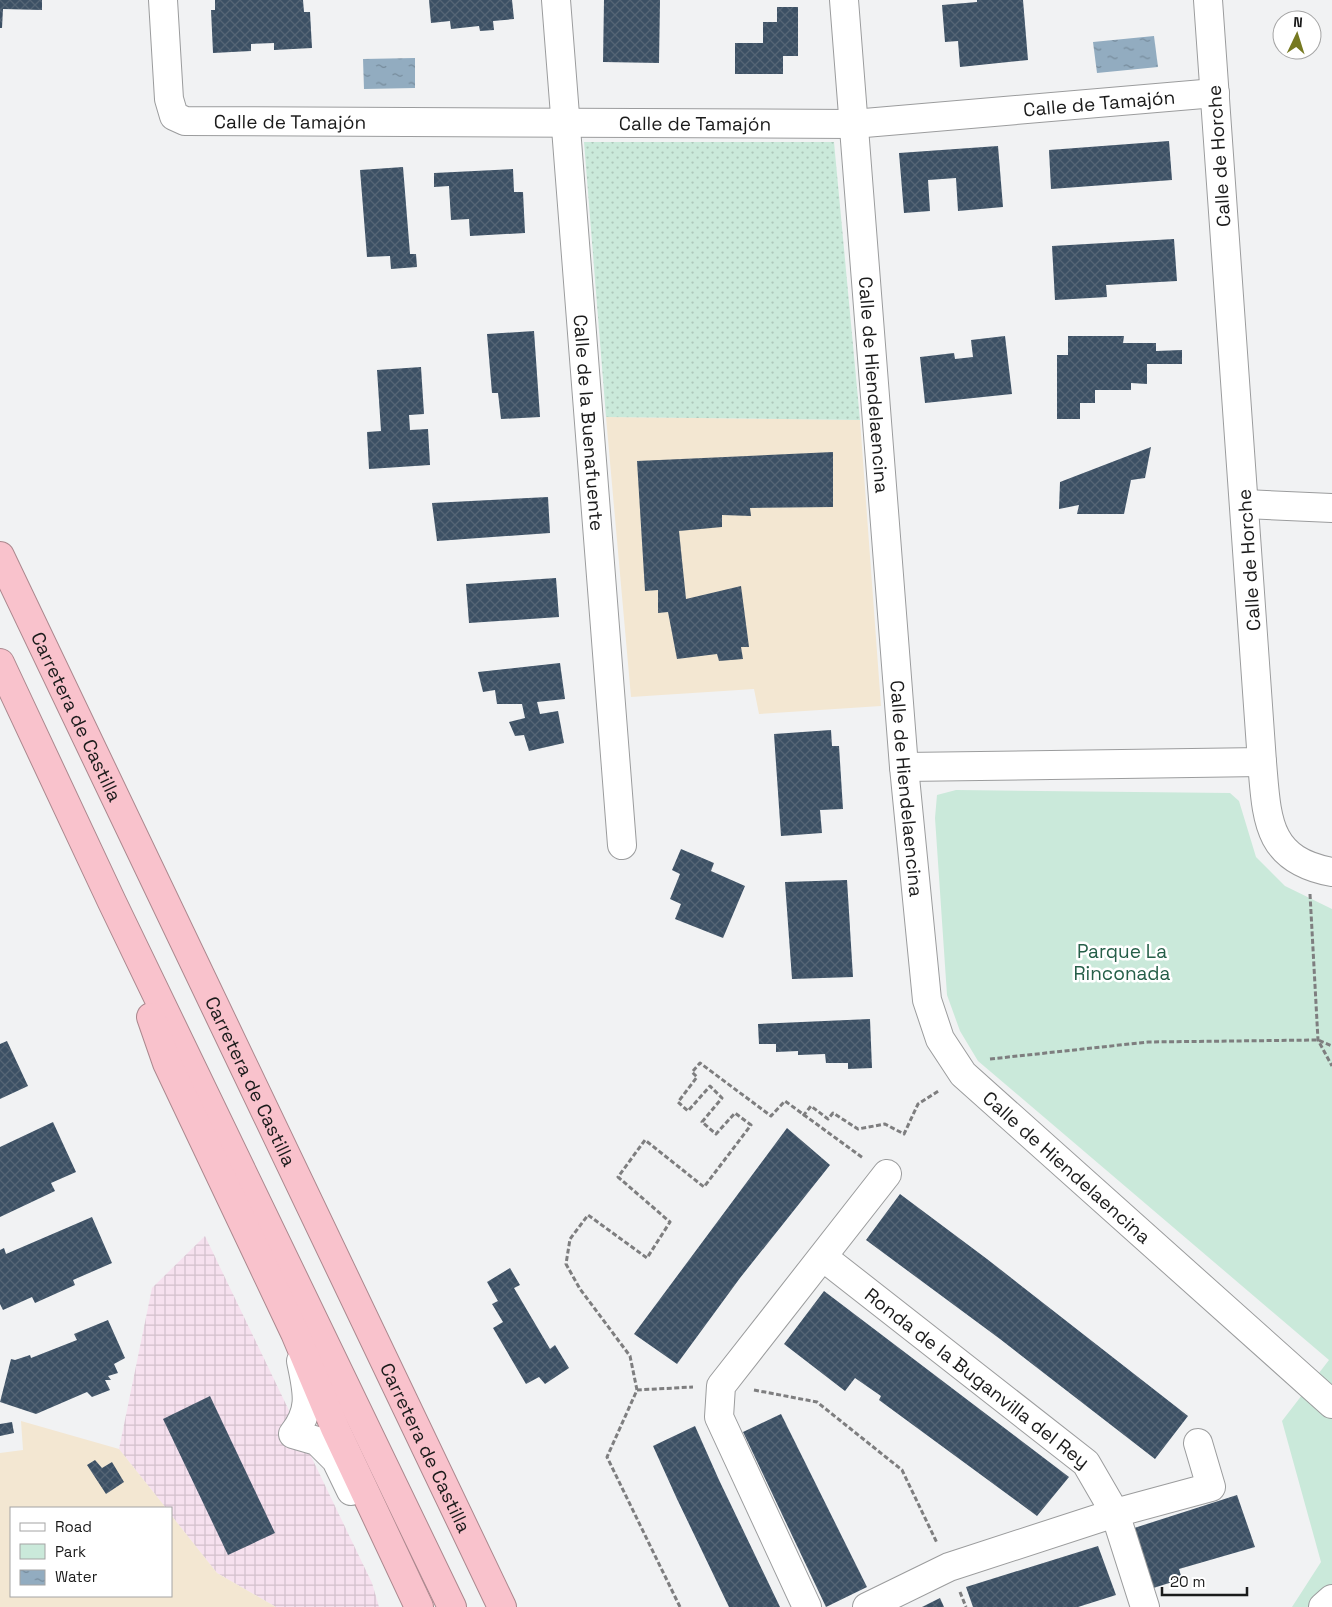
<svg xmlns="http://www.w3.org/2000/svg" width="1332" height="1607" font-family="'Space Grotesk',sans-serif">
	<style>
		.industrial { fill: url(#industrial-grid) }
		.education { fill: #f3e7d2 }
		.grass { fill: url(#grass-dots) }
		.park { fill: #cae9da }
		.water { fill: url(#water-ripples) }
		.building { fill: url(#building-cross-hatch) }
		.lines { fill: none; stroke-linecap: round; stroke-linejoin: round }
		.minor-casing { stroke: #9b9c9d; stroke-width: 30 }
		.highway-casing { stroke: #ab888e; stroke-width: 30 }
		.path { stroke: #7e7e7f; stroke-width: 3; stroke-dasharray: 5 2.5; stroke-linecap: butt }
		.minor { stroke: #fff; stroke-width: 28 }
		.highway { stroke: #f9c2cc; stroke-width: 28 }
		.labels { text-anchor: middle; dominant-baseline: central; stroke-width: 5; stroke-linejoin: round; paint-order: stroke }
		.street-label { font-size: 19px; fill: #1b1b1b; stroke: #fff }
		.park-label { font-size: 19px; fill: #265f49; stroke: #fff }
	</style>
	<defs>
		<pattern id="industrial-grid" width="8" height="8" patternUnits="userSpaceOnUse" patternTransform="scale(1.25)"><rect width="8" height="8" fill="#f6e1ef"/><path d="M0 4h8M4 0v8" fill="none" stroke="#d2c0cc"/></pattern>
		<pattern id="grass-dots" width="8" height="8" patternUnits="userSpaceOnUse" patternTransform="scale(1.25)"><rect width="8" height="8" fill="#cae9da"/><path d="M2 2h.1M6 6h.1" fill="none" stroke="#adc7ba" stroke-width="1.8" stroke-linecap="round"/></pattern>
		<pattern id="water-ripples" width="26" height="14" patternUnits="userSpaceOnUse" patternTransform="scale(1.25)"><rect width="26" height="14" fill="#92acc0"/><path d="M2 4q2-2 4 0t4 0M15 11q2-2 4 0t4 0" fill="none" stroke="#768b9b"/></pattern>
		<pattern id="building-cross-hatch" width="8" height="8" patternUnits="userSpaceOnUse" patternTransform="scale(1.25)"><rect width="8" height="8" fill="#3c5064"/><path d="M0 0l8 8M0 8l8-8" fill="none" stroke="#556575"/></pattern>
	</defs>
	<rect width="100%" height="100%" fill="#f1f2f3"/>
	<polygon class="industrial" points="205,1236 372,1583 379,1607 276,1607 217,1573 171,1515 171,1508 166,1508 119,1449 152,1288"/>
	<g class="education">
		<polygon points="606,417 860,420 881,706 759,714 754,689 631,697"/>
		<polygon points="21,1421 119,1449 166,1508 11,1508 11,1596 171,1596 171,1515 217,1573 276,1607 0,1607 0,1453 23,1450"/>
	</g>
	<polygon class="grass" points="584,142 834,142 860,420 606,417"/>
	<polygon class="park" points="956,790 1230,793 1239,801 1256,857 1285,886 1332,909 1332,1607 1292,1607 1321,1562 1282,1421 1329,1360 978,1061 960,1031 947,995 935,818 937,795"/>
	<g class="water">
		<polygon points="1154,36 1158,67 1097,73 1093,42"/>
		<polygon points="415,58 415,88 364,89 363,59"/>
	</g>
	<g class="building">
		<polygon points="0,0 42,0 42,10 3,9 2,28 0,28"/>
		<polygon points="215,0 303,0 304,12 310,12 312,48 274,50 274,43 251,44 251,51 213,53 211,10 215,10"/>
		<polygon points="429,0 512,0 514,19 493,21 494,30 480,31 479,26 451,29 450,21 431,23"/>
		<polygon points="604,0 660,0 659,63 603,62"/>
		<polygon points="977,0 1023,0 1028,60 960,67 958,41 945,42 942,5 977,2"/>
		<polygon points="777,7 798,7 798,56 783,56 783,74 735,74 735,43 763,43 763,22 777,22"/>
		<polygon points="1169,141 1172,180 1051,189 1049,150"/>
		<polygon points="998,146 1003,207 958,211 956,178 928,180 930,211 904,213 899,153"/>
		<polygon points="403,167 410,254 416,254 417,267 391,269 390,256 367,257 360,170"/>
		<polygon points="513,169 514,192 523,192 525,233 470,236 469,219 451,220 449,186 434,187 434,173"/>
		<polygon points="1174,239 1177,281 1106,285 1107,297 1055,300 1052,246"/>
		<polygon points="534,331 540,417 501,419 498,393 492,393 487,334"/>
		<polygon points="1005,336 1012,394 925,403 920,357 954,353 955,359 973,357 971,340"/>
		<polygon points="1068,336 1124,336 1123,343 1156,343 1156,351 1182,350 1182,364 1147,364 1147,384 1131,383 1131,390 1095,390 1095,403 1080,403 1080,419 1057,419 1057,355 1068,355"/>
		<polygon points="421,367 424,414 409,415 410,430 428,429 430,465 369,469 367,432 381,431 377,370"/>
		<polygon points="1151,447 1145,478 1131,480 1124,514 1077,514 1079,505 1059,509 1060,482"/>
		<polygon points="833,452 833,507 750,508 751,516 722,515 722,527 679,531 686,599 741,586 749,647 741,647 743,659 719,661 717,654 677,659 668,612 658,613 658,590 645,591 637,461"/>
		<polygon points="548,497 550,533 437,541 432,503"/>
		<polygon points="556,578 559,617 469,623 466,584"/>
		<polygon points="560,663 565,699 537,702 540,714 558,711 564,743 529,751 524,735 515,736 509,722 525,718 522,704 497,704 495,690 483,692 478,672"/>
		<polygon points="831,730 832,746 839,746 843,809 820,810 822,833 781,836 774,734"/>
		<polygon points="681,849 714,863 711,871 745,886 723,938 675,919 681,904 670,899 680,874 672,870"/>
		<polygon points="847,880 853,977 792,979 785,882"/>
		<polygon points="870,1019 872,1068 848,1069 848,1063 826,1063 825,1054 798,1055 798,1051 776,1052 776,1044 759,1044 758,1024"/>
		<polygon points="7,1041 28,1086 0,1099 0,1044"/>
		<polygon points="53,1122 76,1172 51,1183 55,1191 0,1217 0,1147"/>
		<polygon points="787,1128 830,1165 740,1278 677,1364 634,1334"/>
		<polygon points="900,1194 987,1259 1188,1416 1155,1459 1000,1339 866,1240"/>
		<polygon points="92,1217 112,1263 73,1280 75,1285 35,1303 32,1297 3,1310 0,1304 0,1250 4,1248 6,1254"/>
		<polygon points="510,1268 520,1285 514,1288 550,1349 555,1345 569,1368 545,1384 539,1377 526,1384 493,1328 503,1322 492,1304 498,1301 487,1282"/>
		<polygon points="824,1291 1069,1477 1037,1516 879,1400 881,1396 855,1378 845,1391 784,1344"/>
		<polygon points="108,1320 125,1358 114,1364 118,1373 108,1376 111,1380 105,1380 110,1390 92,1397 87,1392 36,1414 0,1402 11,1359 15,1360 30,1355 31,1358 77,1340 74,1334"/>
		<polygon points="210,1396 275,1533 228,1555 163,1419"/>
		<polygon points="781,1414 867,1587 826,1607 743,1432"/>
		<polygon points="12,1422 14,1433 0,1436 0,1424"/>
		<polygon points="695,1426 719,1480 780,1607 729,1607 677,1499 653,1446"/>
		<polygon points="95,1460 102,1468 112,1462 124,1482 106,1494 87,1465"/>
		<polygon points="1237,1495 1255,1547 1179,1569 1182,1579 1147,1590 1128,1530"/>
		<polygon points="1098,1546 1116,1595 1078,1607 973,1607 966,1587"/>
		<polygon points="940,1598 944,1607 922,1607"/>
	</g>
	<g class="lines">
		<g class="minor-casing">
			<g id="minor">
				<path id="s1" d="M163 0 169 99 174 116 185 121 853 124 1215 93"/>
				<path id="s2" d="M556 0 622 845"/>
				<path id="s3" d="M844 0 904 767 927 1000 940 1039 963 1074 1332 1404"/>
				<polyline points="1245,504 1332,508"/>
				<path d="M1262 762C1267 819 1266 860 1332 872"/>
				<polyline points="904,767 1262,762 1208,0"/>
				<path id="s4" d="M823 1257 1086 1463 1115 1513 1145 1607"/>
				<path d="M301 1361C307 1391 313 1409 293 1434L317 1441 336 1460 351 1491"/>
				<polyline points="807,1607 719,1417 721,1386 887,1174"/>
				<polyline points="867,1607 949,1567 1115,1513 1211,1487 1198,1443"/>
				<polyline points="1323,1607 1332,1599"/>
			</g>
		</g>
		<g class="highway-casing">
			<g id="highway">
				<path id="s5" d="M0 556 502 1607"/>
				<polyline points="0,663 112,902 452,1607"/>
				<polyline points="151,1017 167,1063 295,1333 335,1428 419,1607"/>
			</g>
		</g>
		<g class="path">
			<polyline points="1310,894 1318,1040 1332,1066"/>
			<polyline points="990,1059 1148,1042 1318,1040 1332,1046"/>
			<polyline points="803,1116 811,1106 828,1119 833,1113 858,1129 885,1124 904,1134 918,1104 940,1090"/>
			<polyline points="637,1390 630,1356 580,1289 566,1264 570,1239 588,1215 647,1258 670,1222 618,1177 645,1140 704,1187 751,1125 735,1113 716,1134 702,1122 722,1098 710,1086 688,1111 678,1102 697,1077 692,1072 700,1063 771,1116 785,1101 863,1158"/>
			<polyline points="754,1390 817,1402 902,1470 937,1543"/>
			<polyline points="960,1592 966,1607"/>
			<polyline points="680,1607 607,1457 637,1390 693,1387"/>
		</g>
		<use href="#minor" class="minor"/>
		<use href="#highway" class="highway"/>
	</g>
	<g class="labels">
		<g class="street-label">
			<text stroke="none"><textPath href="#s1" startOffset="1044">Calle de Tamajón</textPath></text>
			<text stroke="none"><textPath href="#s1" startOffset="234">Calle de Tamajón</textPath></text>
			<text stroke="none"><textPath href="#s1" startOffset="639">Calle de Tamajón</textPath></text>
			<text transform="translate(1219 156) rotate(-94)">Calle de Horche</text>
			<text stroke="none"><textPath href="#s3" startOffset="386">Calle de Hiendelaencina</textPath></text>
			<text stroke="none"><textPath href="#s2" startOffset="424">Calle de la Buenafuente</textPath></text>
			<text transform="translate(1249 560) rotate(-94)">Calle de Horche</text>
			<text stroke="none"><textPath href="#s5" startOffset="178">Carretera de Castilla</textPath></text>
			<text stroke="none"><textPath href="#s3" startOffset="791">Calle de Hiendelaencina</textPath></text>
			<text stroke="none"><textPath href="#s5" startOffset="582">Carretera de Castilla</textPath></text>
			<text stroke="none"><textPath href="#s3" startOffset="1226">Calle de Hiendelaencina</textPath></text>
			<text stroke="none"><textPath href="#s4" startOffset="196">Ronda de la Buganvilla del Rey</textPath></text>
			<text stroke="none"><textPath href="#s5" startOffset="988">Carretera de Castilla</textPath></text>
		</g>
		<g class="park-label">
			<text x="1122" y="951">Parque La<tspan x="1122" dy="22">Rinconada</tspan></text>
		</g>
	</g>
	<rect x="10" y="1507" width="162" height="90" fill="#ffffff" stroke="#a4a4a4"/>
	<rect x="20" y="1523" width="25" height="8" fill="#ffffff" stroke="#a4a4a4"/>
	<text x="55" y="1532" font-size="15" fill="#1b1b1b">Road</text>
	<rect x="20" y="1544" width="25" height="15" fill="#cae9da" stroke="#a4a4a4"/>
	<text x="55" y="1557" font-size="15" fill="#1b1b1b">Park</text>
	<rect x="20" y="1570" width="25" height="15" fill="url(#water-ripples)" stroke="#a4a4a4"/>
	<text x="55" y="1582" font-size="15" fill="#1b1b1b">Water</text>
	<g transform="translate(1297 35) rotate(4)"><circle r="24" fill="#ffffff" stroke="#a4a4a4"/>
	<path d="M0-4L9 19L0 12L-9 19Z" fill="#767921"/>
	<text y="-8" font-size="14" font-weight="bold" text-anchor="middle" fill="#1b1b1b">N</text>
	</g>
	<path d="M1162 1587v8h85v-8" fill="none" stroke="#1b1b1b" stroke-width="2.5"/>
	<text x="1170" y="1587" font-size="15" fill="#1b1b1b" stroke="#ffffff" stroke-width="4" paint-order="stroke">20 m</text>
</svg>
